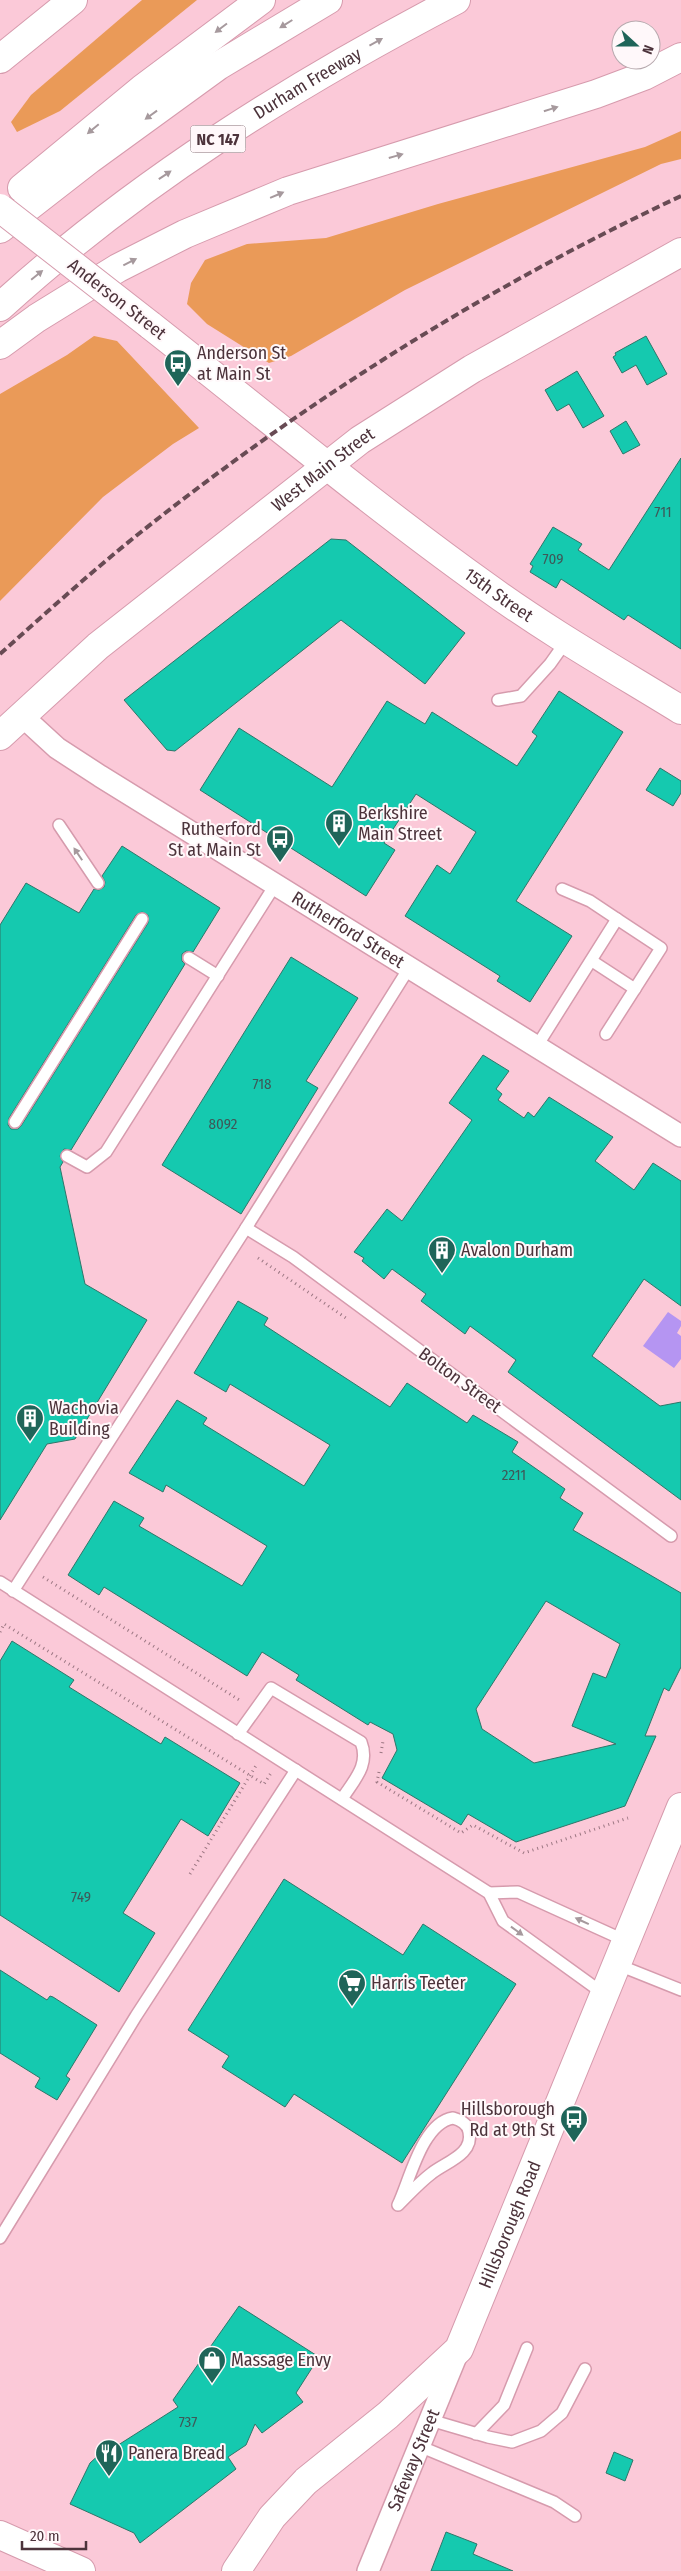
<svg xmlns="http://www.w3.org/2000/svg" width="681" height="2571" font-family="'Fira Sans Condensed',sans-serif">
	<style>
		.green { fill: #ea9a58 }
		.water { fill: #b595f2 }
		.building { fill: #15c9af; stroke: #2e7669; fill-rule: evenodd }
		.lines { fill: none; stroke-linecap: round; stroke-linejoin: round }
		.lane-casing { stroke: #d69bad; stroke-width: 14 }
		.street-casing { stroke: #d69bad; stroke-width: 24 }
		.secondary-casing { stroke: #d69bad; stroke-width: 30 }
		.primary-casing { stroke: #d69bad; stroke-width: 30 }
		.highway-casing { stroke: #d69bad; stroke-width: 30 }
		.path { stroke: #9c7783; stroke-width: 3; stroke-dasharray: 1 4; stroke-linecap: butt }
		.lane { stroke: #fff; stroke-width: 11 }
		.street { stroke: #fff; stroke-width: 21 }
		.secondary { stroke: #fff; stroke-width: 28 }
		.primary { stroke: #fff; stroke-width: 28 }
		.highway { stroke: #fff; stroke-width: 28 }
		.rail { stroke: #684b54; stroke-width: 4; stroke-dasharray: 8 4; stroke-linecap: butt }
		.secondary-bridge-casing { stroke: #d69bad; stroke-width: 30; stroke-linecap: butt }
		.secondary-bridge { stroke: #fff; stroke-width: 28 }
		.oneway { fill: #a6999d }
		.labels { text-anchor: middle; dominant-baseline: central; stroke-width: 4; stroke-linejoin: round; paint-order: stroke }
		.number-label { font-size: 15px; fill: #3e5858 }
		.shield { fill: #fff8fa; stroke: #826e74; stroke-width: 1 }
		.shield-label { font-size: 16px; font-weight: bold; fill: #4c333b }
		.street-label { font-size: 18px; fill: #4c333b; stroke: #fff8fa }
		.poi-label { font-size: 18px; fill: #4c333b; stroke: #fff8fa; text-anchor: start }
	</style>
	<rect width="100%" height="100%" fill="#fbc9d8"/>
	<g class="green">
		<polygon points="142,0 197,0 60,111 17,132 11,122 31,95"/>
		<polygon points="681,131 681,159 661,164 405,290 291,356 269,363 207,324 187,304 191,283 205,260 247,244 326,238 438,204 645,147"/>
		<polygon points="94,336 117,341 199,428 173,444 103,497 0,601 0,394 67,355"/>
	</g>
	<polygon class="water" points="668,1312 681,1321 681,1326 677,1333 681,1336 681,1359 674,1368 643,1346"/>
	<g class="building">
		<polygon points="646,336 667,374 647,385 636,365 622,373 613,357 616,355 615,353"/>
		<polygon points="577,371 604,416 583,428 569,404 557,411 545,390"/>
		<polygon points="626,421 640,445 623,454 610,431"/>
		<polygon points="681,458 681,649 628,615 624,620 561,579 556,588 530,572 533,566 530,564 553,527 582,544 578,550 609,570"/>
		<polygon points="331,539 346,540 465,633 425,684 341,620 175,751 167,750 124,700"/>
		<polygon points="559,691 623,732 516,901 572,936 530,1002 497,981 500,976 405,916 437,865 450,874 476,832 416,794 384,843 395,850 366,896 200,790 239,728 332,787 387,701 425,724 432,712 517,766 537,736 532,732"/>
		<polygon points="660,768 681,781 681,793 673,806 646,790"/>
		<path d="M122 846 220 908 193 952 186 951 182 954V961L185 964 71 1150 64 1149 60 1156 63 1162 60 1167 85 1284 147 1320 75 1439 47 1444 0 1520V925L26 883 79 913 94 889 99 890 104 887 105 882 102 876ZM142 912 148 915V923L21 1126 18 1129H11L8 1125 9 1118 136 915Z"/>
		<polygon points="291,957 358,998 306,1081 318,1088 241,1214 162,1165"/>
		<polygon points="483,1055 509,1071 496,1089 502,1094 498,1100 524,1118 528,1112 534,1117 549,1097 613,1137 595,1161 634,1190 653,1163 681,1181 681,1306 644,1279 592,1356 660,1406 681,1402 681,1500 508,1372 516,1360 470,1326 465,1334 421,1301 426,1294 392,1269 384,1279 362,1261 364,1258 354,1252 387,1209 402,1221 472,1120 449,1103"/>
		<path d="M238 1301 268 1318 264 1325 390 1407 407 1383 467 1423 473 1415 518 1442 512 1452 565 1489 560 1498 583 1513 573 1530 681 1593V1667L669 1691 664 1688 645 1736H656L625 1806 516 1842 468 1814 461 1825 382 1778 397 1750 393 1734 370 1722 368 1725 296 1680 299 1675 262 1652 247 1676 104 1587 99 1595 68 1575 114 1501 144 1518 139 1526 242 1586 267 1546 166 1485 163 1492 129 1473 177 1400 207 1418 203 1424 304 1486 330 1445 230 1384 226 1392 194 1373ZM546 1601 620 1644 606 1678 593 1673 572 1726 616 1744 534 1763 482 1729 476 1709Z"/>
		<polygon points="12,1641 74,1680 69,1687 161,1744 165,1737 240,1783 208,1836 181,1819 123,1913 155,1933 119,1992 0,1915 0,1661"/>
		<polygon points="284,1879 403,1955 423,1924 516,1984 402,2163 294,2094 285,2107 222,2067 229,2056 188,2030"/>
		<polygon points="0,1970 47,2000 50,1996 53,1997 97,2025 66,2076 70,2079 57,2100 35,2087 40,2078 0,2053"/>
		<polygon points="239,2306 319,2357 296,2393 303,2402 262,2433 255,2424 246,2445 228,2457 236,2469 140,2543 134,2533 70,2504 90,2463 102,2452 104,2454 178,2407 173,2400"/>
		<polygon points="614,2452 633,2460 625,2481 606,2473"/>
		<polygon points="446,2532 477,2544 473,2554 513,2571 431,2571"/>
	</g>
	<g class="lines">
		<g class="lane-casing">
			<g id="lane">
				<polyline points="498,700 521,696 550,664 567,640"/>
				<polyline points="59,825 98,883"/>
				<polyline points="562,889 590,901 617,919"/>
				<polyline points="189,958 218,976"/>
				<polyline points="592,961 635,989"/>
				<polyline points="537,1046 617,919 661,948 606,1034"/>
				<polyline points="15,1122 142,919"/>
				<polyline points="67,1156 87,1167 106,1152 275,885"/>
				<polyline points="246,1228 293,1257 671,1536"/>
				<polyline points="0,1582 489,1893 503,1921 604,1994"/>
				<polyline points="13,1591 246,1228 409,968"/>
				<path d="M238 1734 271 1688 361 1742C370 1765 354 1780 342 1799"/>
				<polyline points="489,1893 518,1892 626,1941"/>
				<polyline points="616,1964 681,1990"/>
				<path d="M453 2118C460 2120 468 2124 469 2132 474 2154 446 2162 432 2173 420 2182 409 2194 398 2205 410 2180 422 2123 453 2118Z"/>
				<polyline points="0,2238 136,2016 296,1770"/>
				<polyline points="430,2420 488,2437 512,2442 541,2431 562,2413 585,2369"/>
				<polyline points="476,2434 504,2405 527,2348"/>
				<polyline points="419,2446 554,2502 575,2516"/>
			</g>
		</g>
		<g class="street-casing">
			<g id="street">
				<path id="s1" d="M21 715 57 748 100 776 681 1136"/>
				<path id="s2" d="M368 2571 457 2354"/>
			</g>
		</g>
		<g class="secondary-casing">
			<g id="secondary">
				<polyline points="0,59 73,0"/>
				<path id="s3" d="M150 325C262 413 371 504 487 587 549 632 616 670 681 710"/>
				<path id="s4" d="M0 736 98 646 360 440 472 369 681 252"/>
			</g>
		</g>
		<g class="primary-casing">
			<g id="primary">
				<polyline points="0,2535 81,2571"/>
				<path id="s5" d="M236 2571 272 2517 306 2481 388 2415 459 2349 681 1807"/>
			</g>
		</g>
		<g class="highway-casing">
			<g id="highway">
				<polyline points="22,188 142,89 261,0"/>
				<polyline points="0,229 90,159 218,66 328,0"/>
				<path id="s6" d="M0 307C136 183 293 85 456 0"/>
				<polyline points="0,345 37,318 118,268 185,234 288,191 596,94 644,76 681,57"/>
			</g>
		</g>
		<g class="path">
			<polyline points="258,1258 346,1318"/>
			<polyline points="43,1577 241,1701"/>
			<polyline points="0,1632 4,1624 264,1784 271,1773"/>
			<polyline points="381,1753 383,1741"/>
			<polyline points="379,1772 377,1782 461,1833 473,1825 524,1853 628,1818"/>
			<polyline points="190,1874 257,1764"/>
		</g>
		<use href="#lane" class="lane"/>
		<use href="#street" class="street"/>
		<use href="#secondary" class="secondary"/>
		<use href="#primary" class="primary"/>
		<use href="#highway" class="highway"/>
		<path class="rail" d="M0 654C46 613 92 571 141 532 307 400 489 286 681 196"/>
		<g class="secondary-bridge-casing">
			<polyline id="secondary-bridge" points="0,208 150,325"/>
		</g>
		<use href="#secondary-bridge" class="secondary-bridge"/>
	</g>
	<defs><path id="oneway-solid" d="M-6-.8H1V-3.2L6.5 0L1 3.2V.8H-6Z" transform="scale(1.25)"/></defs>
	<g class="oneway">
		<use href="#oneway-solid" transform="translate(286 24) rotate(148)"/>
		<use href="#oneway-solid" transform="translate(221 28) rotate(143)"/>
		<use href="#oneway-solid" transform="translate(376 42) rotate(-29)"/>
		<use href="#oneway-solid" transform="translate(551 109) rotate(-18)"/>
		<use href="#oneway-solid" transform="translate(151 115) rotate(144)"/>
		<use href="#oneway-solid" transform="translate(93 129) rotate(140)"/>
		<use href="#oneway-solid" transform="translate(396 156) rotate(-16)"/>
		<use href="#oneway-solid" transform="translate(165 175) rotate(-34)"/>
		<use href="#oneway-solid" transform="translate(277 195) rotate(-23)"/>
		<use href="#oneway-solid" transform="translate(130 262) rotate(-27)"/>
		<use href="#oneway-solid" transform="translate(37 275) rotate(-39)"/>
		<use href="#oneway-solid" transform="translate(78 854) rotate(-124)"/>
		<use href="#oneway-solid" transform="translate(582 1921) rotate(-155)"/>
		<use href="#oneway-solid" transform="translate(517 1931) rotate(36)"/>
	</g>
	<defs>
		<g id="bus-pin" transform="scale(1.4375)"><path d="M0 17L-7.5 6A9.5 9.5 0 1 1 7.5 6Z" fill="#1f6559" stroke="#fff8fa"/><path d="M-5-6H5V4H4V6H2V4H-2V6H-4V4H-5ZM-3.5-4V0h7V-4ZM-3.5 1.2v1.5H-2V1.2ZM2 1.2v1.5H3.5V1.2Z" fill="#fff"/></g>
		<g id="building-pin" transform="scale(1.4375)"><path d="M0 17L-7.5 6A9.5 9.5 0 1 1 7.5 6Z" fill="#1f6559" stroke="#fff8fa"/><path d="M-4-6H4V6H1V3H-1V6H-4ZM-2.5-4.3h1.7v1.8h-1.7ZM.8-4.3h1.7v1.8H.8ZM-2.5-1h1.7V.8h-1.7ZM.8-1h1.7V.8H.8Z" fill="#fff"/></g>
		<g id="supermarket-pin" transform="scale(1.4375)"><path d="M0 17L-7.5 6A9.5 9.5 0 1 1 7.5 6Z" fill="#1f6559" stroke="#fff8fa"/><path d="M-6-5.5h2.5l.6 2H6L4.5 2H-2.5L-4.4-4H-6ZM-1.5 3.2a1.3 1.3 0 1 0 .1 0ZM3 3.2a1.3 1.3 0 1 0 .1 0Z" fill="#fff"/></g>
		<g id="shop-pin" transform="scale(1.4375)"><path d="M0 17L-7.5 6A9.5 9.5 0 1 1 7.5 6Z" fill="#1f6559" stroke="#fff8fa"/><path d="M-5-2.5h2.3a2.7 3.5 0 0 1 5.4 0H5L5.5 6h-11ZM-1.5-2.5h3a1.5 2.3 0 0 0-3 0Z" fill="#fff"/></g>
		<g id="restaurant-pin" transform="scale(1.4375)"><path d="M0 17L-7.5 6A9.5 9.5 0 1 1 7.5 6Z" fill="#1f6559" stroke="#fff8fa"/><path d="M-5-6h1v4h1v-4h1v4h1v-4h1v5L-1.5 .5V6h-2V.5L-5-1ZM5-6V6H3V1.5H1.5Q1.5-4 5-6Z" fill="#fff"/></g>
	</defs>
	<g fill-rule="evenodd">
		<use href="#bus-pin" x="178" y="363"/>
		<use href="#building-pin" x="339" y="823"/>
		<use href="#bus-pin" x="280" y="839"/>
		<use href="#building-pin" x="442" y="1250"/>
		<use href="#building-pin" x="30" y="1418"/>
		<use href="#supermarket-pin" x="352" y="1983"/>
		<use href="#bus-pin" x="574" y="2119"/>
		<use href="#shop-pin" x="212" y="2360"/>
		<use href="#restaurant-pin" x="109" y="2453"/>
	</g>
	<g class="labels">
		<g class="number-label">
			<text x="663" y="512">711</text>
			<text x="553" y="559">709</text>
			<text x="262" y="1084">718</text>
			<text x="223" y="1124">8092</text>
			<text x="514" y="1475">2211</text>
			<text x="81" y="1897">749</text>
			<text x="188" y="2422">737</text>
		</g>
		<rect class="shield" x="190.5" y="125.5" width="55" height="27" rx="4"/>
		<g class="shield-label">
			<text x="218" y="139">NC 147</text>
		</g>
		<g class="street-label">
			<text stroke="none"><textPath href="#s6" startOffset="381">Durham Freeway</textPath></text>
			<text transform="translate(117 299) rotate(38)">Anderson Street</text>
			<text stroke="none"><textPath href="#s4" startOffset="419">West Main Street</textPath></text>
			<text stroke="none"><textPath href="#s3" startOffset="441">15th Street</textPath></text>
			<text stroke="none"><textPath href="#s1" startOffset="392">Rutherford Street</textPath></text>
			<text transform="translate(460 1380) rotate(36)">Bolton Street</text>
			<text stroke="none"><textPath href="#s5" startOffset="451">Hillsborough Road</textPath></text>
			<text stroke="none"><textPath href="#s2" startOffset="120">Safeway Street</textPath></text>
		</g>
		<g class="poi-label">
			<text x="197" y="353">Anderson St<tspan x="197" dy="21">at Main St</tspan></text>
			<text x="358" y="813">Berkshire<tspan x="358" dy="21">Main Street</tspan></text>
			<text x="261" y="829" text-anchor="end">Rutherford<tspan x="261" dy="21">St at Main St</tspan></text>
			<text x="461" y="1250">Avalon Durham</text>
			<text x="49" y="1408">Wachovia<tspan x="49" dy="21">Building</tspan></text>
			<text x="371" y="1983">Harris Teeter</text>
			<text x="555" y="2109" text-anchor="end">Hillsborough<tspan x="555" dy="21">Rd at 9th St</tspan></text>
			<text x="231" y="2360">Massage Envy</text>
			<text x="128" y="2453">Panera Bread</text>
		</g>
	</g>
	<g transform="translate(636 45) rotate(111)"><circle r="24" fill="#fff8fa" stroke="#b7a9ae"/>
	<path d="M0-4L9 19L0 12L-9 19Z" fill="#1f6559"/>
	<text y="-8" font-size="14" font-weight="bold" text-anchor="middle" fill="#4c333b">N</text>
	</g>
	<path d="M22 2541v8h64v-8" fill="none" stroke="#4c333b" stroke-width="2.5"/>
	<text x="30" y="2541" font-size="15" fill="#4c333b" stroke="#fff8fa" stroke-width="4" paint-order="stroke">20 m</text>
</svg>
